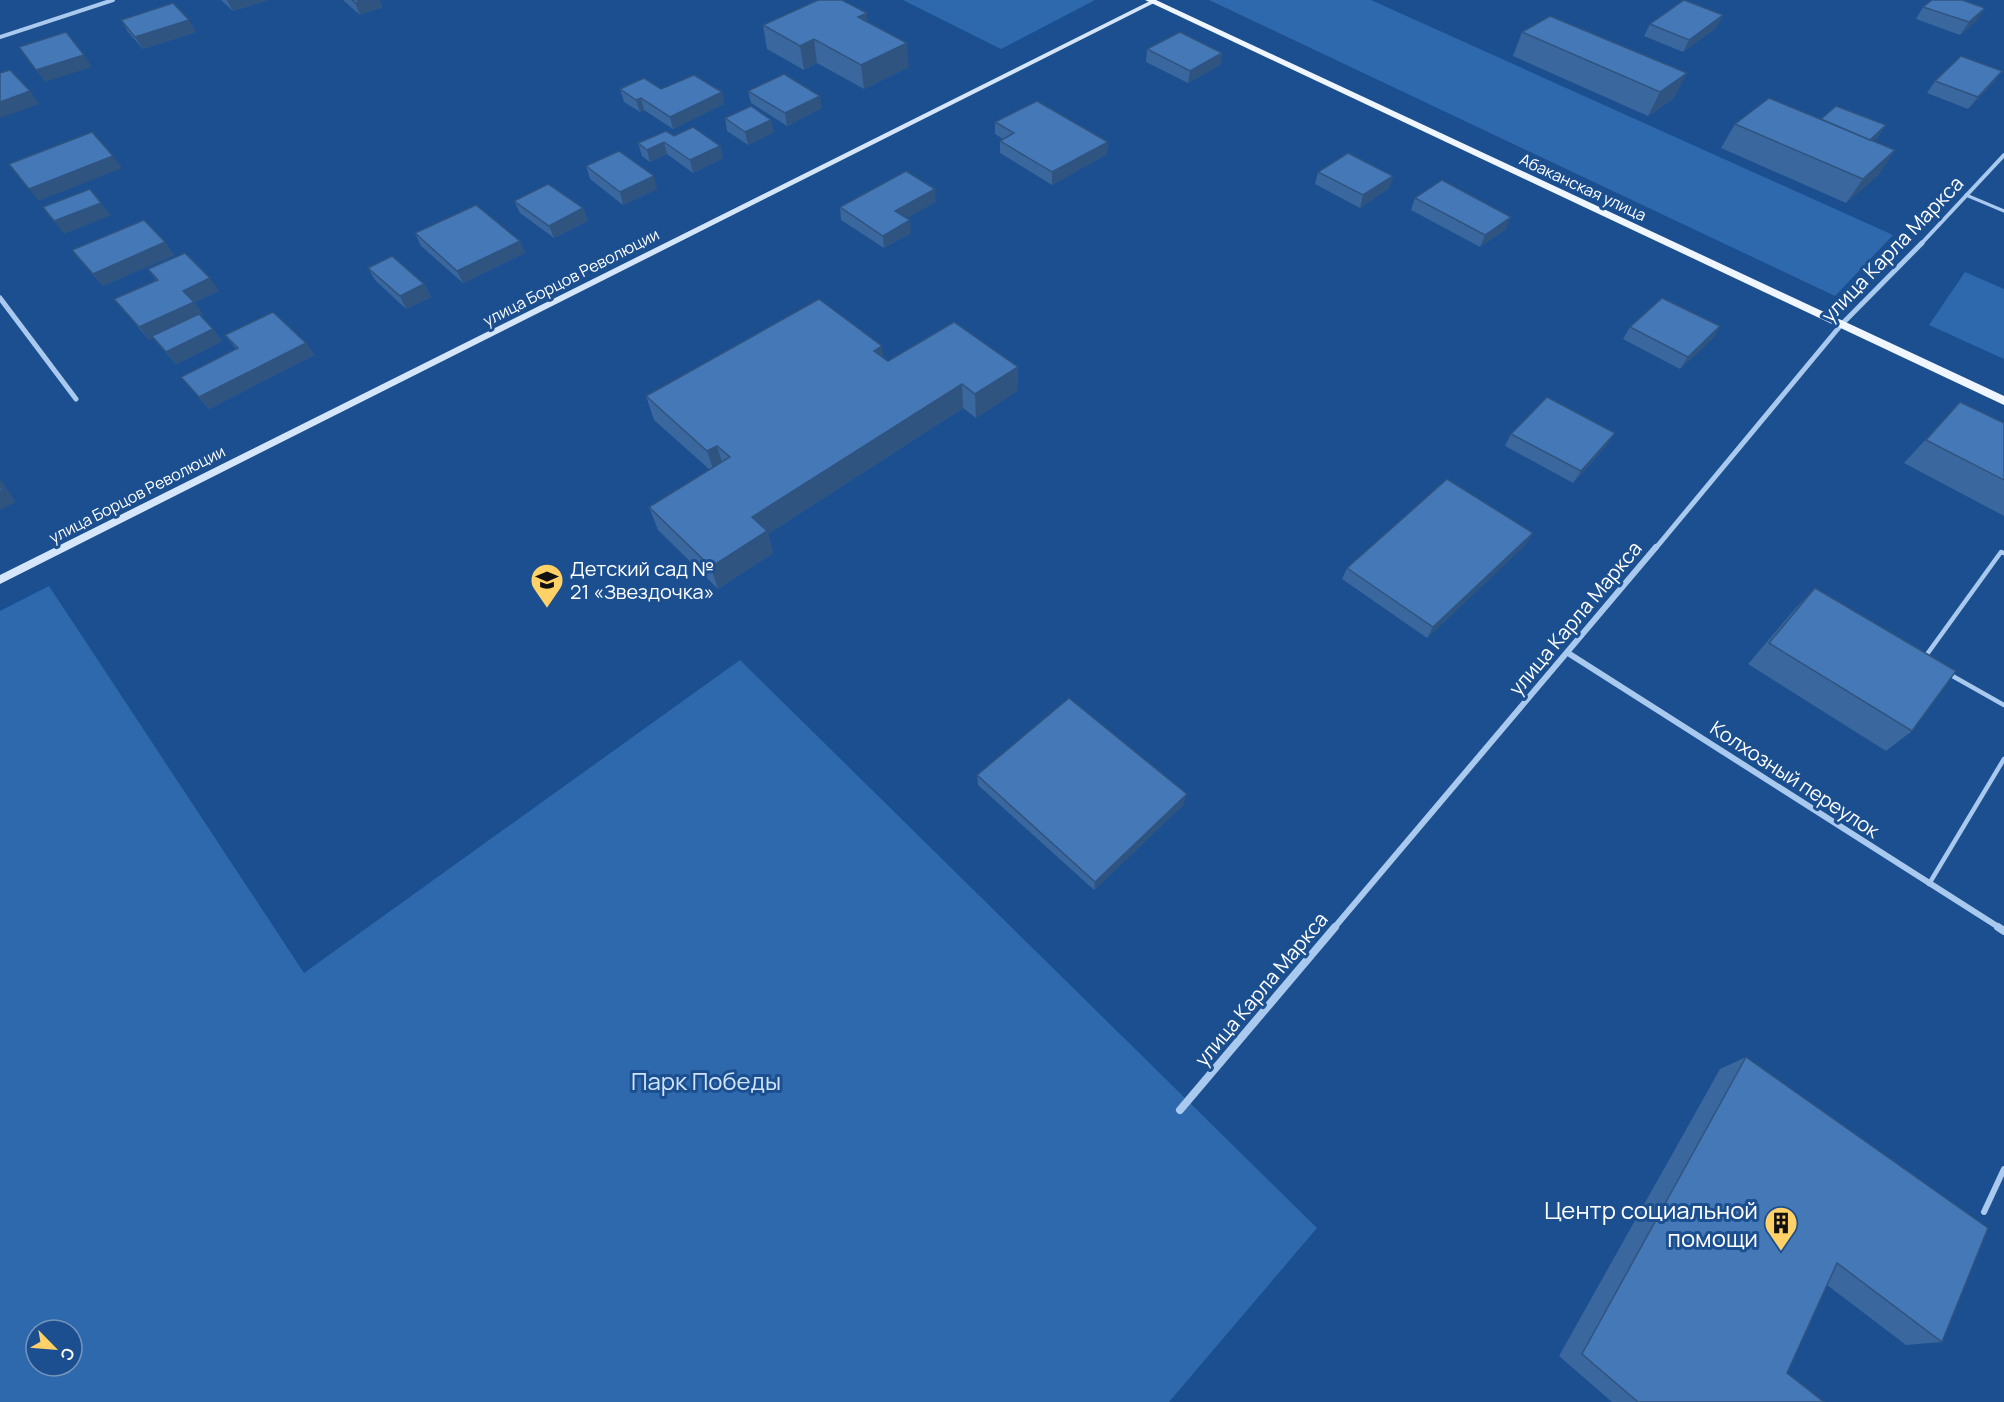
<svg xmlns="http://www.w3.org/2000/svg" width="2004" height="1402" font-family="Manrope,sans-serif">
	<style>
		.green { fill: #2e69ad; fill-rule: evenodd }
		.lines { fill: none; stroke-linecap: round; stroke-linejoin: round }
		.lane-far2 { stroke: #a9c9ee; stroke-width: 3 }
		.lane-far1 { stroke: #a9c9ee; stroke-width: 4.5 }
		.lane { stroke: #a9c9ee; stroke-width: 6 }
		.street-far3 { stroke: #a9c9ee; stroke-width: 4 }
		.street-far2 { stroke: #a9c9ee; stroke-width: 5 }
		.street-far1 { stroke: #a9c9ee; stroke-width: 6 }
		.street { stroke: #a9c9ee; stroke-width: 8 }
		.secondary { fill: #d6e6fa; fill-rule: evenodd }
		.primary { fill: #f0f6ff; fill-rule: evenodd }
		.wall { fill: #3a679d }
		.shaded-wall { fill: #305480 }
		.building { fill: #4478b7; stroke: #305480; stroke-width: 1.5 }
		.labels { text-anchor: middle; dominant-baseline: central; stroke-width: 6; stroke-linejoin: round; paint-order: stroke }
		.far-street-label { font-size: 16px; fill: #fff; stroke: #1b4f8f }
		.street-label { font-size: 20px; fill: #fff; stroke: #1b4f8f }
		.poi-label { font-size: 20px; fill: #fff; stroke: #1b4f8f; text-anchor: start }
		.near-park-label { font-size: 24px; fill: #cfe3fa; stroke: #1b4f8f }
		.near-poi-label { font-size: 24px; fill: #fff; stroke: #1b4f8f; text-anchor: end }
	</style>
	<rect width="100%" height="100%" fill="#1b4f8f"/>
	<g class="green">
		<polygon points="903,0 1095,0 1001,49"/>
		<polygon points="1209,0 1371,0 1893,235 1835,296"/>
		<polygon points="1965,272 2004,289 2004,359 1929,325"/>
		<path d="M49 586 304 973 740 660 1317 1228 1169 1402H0V611ZM36 1330H72V1366H36Z"/>
	</g>
	<g class="lines">
		<polyline class="lane-far2" points="1966,195 2004,211"/>
		<g class="lane-far1">
			<polyline points="1925,657 2001,552 2004,553"/>
			<polyline points="1949,674 2004,705"/>
			<polyline points="1929,884 2004,759"/>
		</g>
		<polyline class="lane" points="1984,1212 2004,1169"/>
		<g class="street-far3">
			<polyline points="0,37 113,0"/>
			<polyline points="1921,244 2004,155"/>
		</g>
		<g class="street-far2">
			<polyline points="0,298 76,399"/>
			<polyline points="1655,549 1841,325 1922,243"/>
		</g>
		<g class="street-far1">
			<polyline points="1568,653 2000,928"/>
			<polyline points="1334,928 1656,547"/>
		</g>
		<g class="street">
			<polyline points="1998,927 2004,931"/>
			<polyline points="1180,1110 1335,927"/>
		</g>
		<polygon class="secondary" points="1152,0 1156,2 1154,3 0,584 0,575"/>
		<polygon class="primary" points="1145,0 1156,0 2004,396 2004,405"/>
	</g>
	<g class="wall">
		<polygon points="221,0 268,0 233,11"/>
		<polygon points="343,0 379,0 382,7 360,15"/>
		<polygon points="1923,7 1977,20 1960,35 1916,19"/>
		<polygon points="121,20 196,32 143,49 128,32"/>
		<polygon points="868,22 909,67 864,89 817,63 804,70 767,49 763,25"/>
		<polygon points="1650,24 1717,27 1683,52 1644,36"/>
		<polygon points="1522,32 1674,98 1648,116 1513,56"/>
		<polygon points="1147,49 1222,53 1220,65 1188,83 1146,62"/>
		<polygon points="2002,71 1993,83 1968,109 1927,93 1935,81"/>
		<polygon points="620,89 661,89 724,104 673,129 644,110 640,112 624,102"/>
		<polygon points="748,91 822,108 787,126 751,103"/>
		<polygon points="725,118 774,132 748,145 727,131"/>
		<polygon points="1821,119 1886,125 1877,138 1873,141 1895,150 1878,175 1846,203 1721,148 1735,124"/>
		<polygon points="995,122 1108,142 1107,154 1052,185 1000,153 1000,141 1003,139 995,134"/>
		<polygon points="674,136 720,146 723,158 693,173 667,154 650,162 642,156 638,143"/>
		<polygon points="586,166 657,189 623,205 590,179"/>
		<polygon points="1318,172 1393,176 1389,188 1360,208 1315,184"/>
		<polygon points="1415,198 1506,229 1480,247 1411,210"/>
		<polygon points="514,201 583,208 588,221 554,238 520,213"/>
		<polygon points="936,202 906,218 911,233 884,248 841,220 840,207"/>
		<polygon points="415,233 520,241 525,253 463,283 421,246"/>
		<polygon points="165,242 174,255 103,286 72,250"/>
		<polygon points="368,268 424,284 431,297 406,309 375,280"/>
		<polygon points="148,269 219,291 194,302 203,315 201,316 213,329 222,341 176,364 153,338 149,340 114,299 156,280"/>
		<polygon points="1720,326 1712,339 1680,369 1623,339 1630,327"/>
		<polygon points="225,335 306,343 314,355 209,409 181,377 236,349"/>
		<polygon points="883,357 888,361 1018,367 1017,391 976,418 963,408 768,534 773,553 718,589 658,530 649,507 710,470 654,420 646,396"/>
		<polygon points="1960,402 2004,423 2004,516 1904,463"/>
		<polygon points="1511,434 1607,445 1573,483 1505,446"/>
		<polygon points="1526,544 1427,638 1342,579 1347,568"/>
		<polygon points="1815,588 1912,731 1886,751 1748,664 1794,610"/>
		<polygon points="977,775 1184,804 1094,890 978,785"/>
		<polygon points="1746,1057 1942,1342 1906,1345 1827,1285 1787,1373 1824,1402 1612,1402 1559,1356 1720,1069"/>
	</g>
	<g class="shaded-wall">
		<polygon points="227,0 268,0 233,11"/>
		<polygon points="362,0 379,0 382,7 360,15 355,3"/>
		<polygon points="1985,8 1977,20 1960,35 1969,22"/>
		<polygon points="867,13 869,37 858,17"/>
		<polygon points="1723,15 1717,27 1683,52 1689,40"/>
		<polygon points="189,20 196,32 143,49 135,37"/>
		<polygon points="814,39 817,63 804,70 800,46"/>
		<polygon points="907,43 909,67 864,89 861,65"/>
		<polygon points="1222,53 1220,65 1188,83 1190,71"/>
		<polygon points="84,55 92,67 45,82 36,70"/>
		<polygon points="2002,71 1993,83 1968,109 1978,97"/>
		<polygon points="1687,73 1674,98 1648,116 1660,92"/>
		<polygon points="30,91 39,104 0,118 0,102"/>
		<polygon points="722,92 724,104 673,129 670,117"/>
		<polygon points="820,96 822,108 787,126 785,113"/>
		<polygon points="641,98 644,110 640,112 636,100"/>
		<polygon points="771,120 774,132 748,145 745,132"/>
		<polygon points="1886,125 1877,138 1855,158 1863,146"/>
		<polygon points="664,142 667,154 650,162 647,150"/>
		<polygon points="1108,142 1107,154 1052,185 1052,172"/>
		<polygon points="720,146 723,158 693,173 690,160"/>
		<polygon points="1895,150 1878,175 1846,203 1863,179"/>
		<polygon points="113,156 122,168 39,201 29,189"/>
		<polygon points="654,176 657,189 623,205 620,192"/>
		<polygon points="1393,176 1389,188 1360,208 1363,195"/>
		<polygon points="935,189 936,202 896,224 895,211"/>
		<polygon points="101,203 111,215 64,234 54,221"/>
		<polygon points="583,208 588,221 554,238 549,226"/>
		<polygon points="1511,217 1506,229 1480,247 1485,235"/>
		<polygon points="910,220 911,233 884,248 883,236"/>
		<polygon points="520,241 525,253 463,283 457,271"/>
		<polygon points="165,242 174,255 103,286 93,274"/>
		<polygon points="210,278 219,291 192,303 183,291"/>
		<polygon points="424,284 431,297 406,309 400,296"/>
		<polygon points="194,302 203,315 149,340 139,327"/>
		<polygon points="1720,326 1712,339 1680,369 1688,357"/>
		<polygon points="213,329 222,341 176,364 166,352"/>
		<polygon points="306,343 314,355 209,409 199,397"/>
		<polygon points="882,346 885,370 874,351"/>
		<polygon points="1018,367 1017,391 976,418 975,394"/>
		<polygon points="962,384 963,408 768,534 773,553 718,589 711,567 752,517"/>
		<polygon points="1615,433 1607,445 1573,483 1581,471"/>
		<polygon points="717,446 724,469 715,475 707,451"/>
		<polygon points="0,479 16,502 0,510"/>
		<polygon points="1533,533 1526,544 1427,638 1433,627"/>
		<polygon points="1187,794 1184,804 1094,890 1095,882"/>
	</g>
	<g class="building">
		<polygon points="352,0 362,0 355,3"/>
		<polygon points="818,0 842,0 867,13 858,17 907,43 861,65 814,39 800,46 763,25"/>
		<polygon points="1684,0 1723,15 1689,40 1650,24"/>
		<polygon points="1932,0 1962,0 1985,8 1969,22 1923,7"/>
		<polygon points="173,3 189,20 135,37 121,20"/>
		<polygon points="1550,16 1687,73 1660,92 1522,32"/>
		<polygon points="66,32 84,55 36,70 19,47"/>
		<polygon points="1180,32 1222,53 1190,71 1147,49"/>
		<polygon points="1961,56 2002,71 1978,97 1935,81"/>
		<polygon points="10,70 30,91 0,102 0,73"/>
		<polygon points="784,74 820,96 785,113 748,91"/>
		<polygon points="694,75 722,92 670,117 641,98 636,100 620,89 644,78 661,89"/>
		<polygon points="1769,98 1895,150 1863,179 1735,124"/>
		<polygon points="1037,101 1108,142 1052,172 1000,141 1014,133 995,122"/>
		<polygon points="751,106 771,120 745,132 725,118"/>
		<polygon points="1836,106 1886,125 1870,140 1821,119"/>
		<polygon points="693,127 720,146 690,160 664,142 647,150 638,143 666,131 674,136"/>
		<polygon points="92,132 113,156 29,189 9,164"/>
		<polygon points="619,151 654,176 620,192 586,166"/>
		<polygon points="1348,153 1393,176 1363,195 1318,172"/>
		<polygon points="906,171 935,189 895,211 910,220 883,236 840,207"/>
		<polygon points="1442,180 1511,217 1485,235 1415,198"/>
		<polygon points="548,184 583,208 549,226 514,201"/>
		<polygon points="90,189 101,203 54,221 43,207"/>
		<polygon points="476,205 520,241 457,271 415,233"/>
		<polygon points="144,220 165,242 93,274 72,250"/>
		<polygon points="185,253 210,278 183,291 194,302 139,327 114,299 158,280 148,269"/>
		<polygon points="392,256 424,284 400,296 368,268"/>
		<polygon points="1662,298 1720,326 1688,357 1630,327"/>
		<polygon points="819,299 882,346 874,351 888,361 954,322 1018,367 975,394 962,384 752,517 767,531 711,567 649,507 730,457 717,446 707,451 646,396"/>
		<polygon points="273,312 306,343 199,397 181,377 238,348 225,335"/>
		<polygon points="199,314 213,329 166,352 152,336"/>
		<polygon points="1547,397 1615,433 1581,471 1511,434"/>
		<polygon points="1960,402 2004,423 2004,480 1926,440"/>
		<polygon points="1447,479 1533,533 1433,627 1347,568"/>
		<polygon points="0,485 3,490 0,492"/>
		<polygon points="1815,588 1956,671 1912,731 1769,643"/>
		<polygon points="1069,698 1187,794 1095,882 977,775"/>
		<polygon points="1746,1057 1988,1228 1942,1342 1837,1263 1787,1373 1824,1402 1638,1402 1582,1354"/>
	</g>
	<defs>
		<g id="school-pin" transform="scale(1.725)"><path d="M0 17L-7.5 6A9.5 9.5 0 1 1 7.5 6Z" fill="#ffd166" stroke="#1b4f8f"/><path d="M0-5L7-2L0 1L-7-2ZM-4 1L0 2.5L4 1V4Q0 6-4 4Z" fill="#111"/></g>
		<g id="building-pin" transform="scale(1.725)"><path d="M0 17L-7.5 6A9.5 9.5 0 1 1 7.5 6Z" fill="#ffd166" stroke="#1b4f8f"/><path d="M-4-6H4V6H1V3H-1V6H-4ZM-2.5-4.3h1.7v1.8h-1.7ZM.8-4.3h1.7v1.8H.8ZM-2.5-1h1.7V.8h-1.7ZM.8-1h1.7V.8H.8Z" fill="#111"/></g>
	</defs>
	<g fill-rule="evenodd">
		<use href="#school-pin" x="547" y="580"/>
		<use href="#building-pin" x="1781" y="1223"/>
	</g>
	<g class="labels">
		<g class="far-street-label">
			<text transform="translate(1583 187) rotate(25)">Абаканская улица</text>
			<text transform="translate(571 277) rotate(-27)">улица Борцов Революции</text>
			<text transform="translate(137 494) rotate(-27)">улица Борцов Революции</text>
		</g>
		<g class="street-label">
			<text transform="translate(1892 249) rotate(-46)">улица Карла Маркса</text>
			<text transform="translate(1575 618) rotate(-50)">улица Карла Маркса</text>
			<text transform="translate(1795 779) rotate(33)">Колхозный переулок</text>
			<text transform="translate(1261 989) rotate(-50)">улица Карла Маркса</text>
		</g>
		<g class="poi-label">
			<text x="570" y="568">Детский сад №<tspan x="570" dy="23">21 «Звездочка»</tspan></text>
		</g>
		<g class="near-park-label">
			<text x="706" y="1080">Парк Победы</text>
		</g>
		<g class="near-poi-label">
			<text x="1758" y="1209">Центр социальной<tspan x="1758" dy="28">помощи</tspan></text>
		</g>
	</g>
	<g transform="translate(54 1348) rotate(115)"><circle r="28" fill="#1b4f8f" stroke="#7695bc" stroke-width="1.5"/>
	<path d="M0-4.5L10 22L0 15L-10 22Z" fill="#ffd166"/>
	<text y="-9" font-size="16" font-weight="bold" text-anchor="middle" fill="#ffffff">С</text>
	</g>
</svg>
